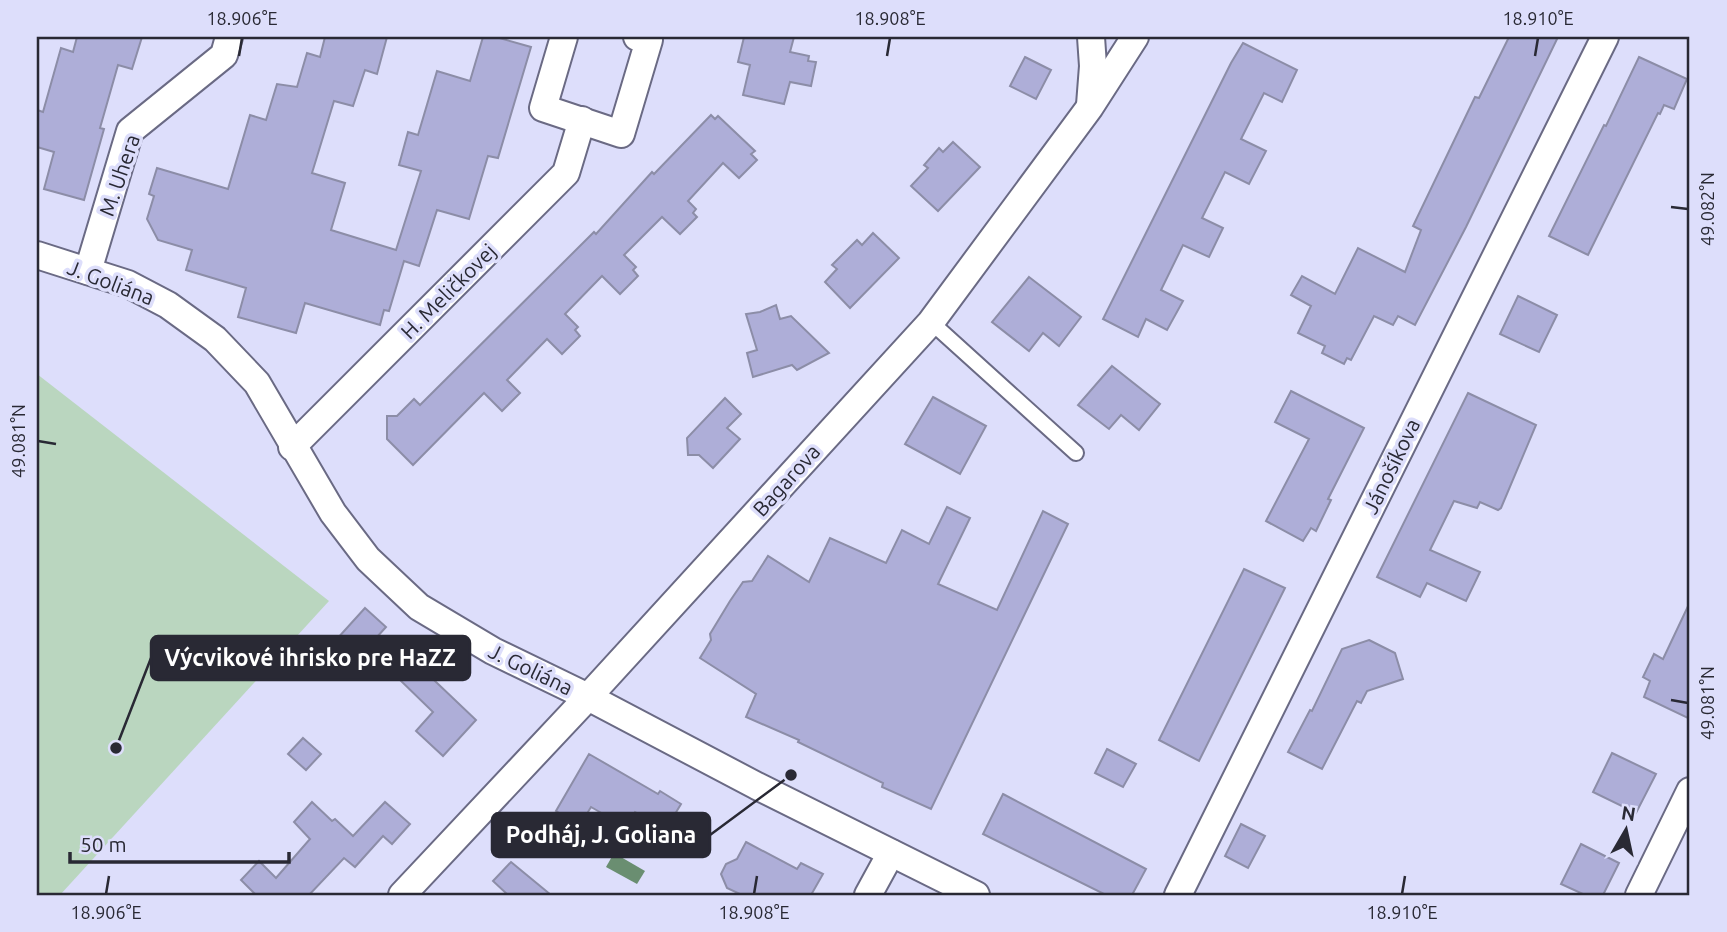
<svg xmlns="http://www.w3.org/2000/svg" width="1727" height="932" font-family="Ubuntu,sans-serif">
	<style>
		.green { fill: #bad6bf }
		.water { fill: #6a8e71 }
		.building { fill: #aeaed8; stroke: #8c8da7; stroke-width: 2 }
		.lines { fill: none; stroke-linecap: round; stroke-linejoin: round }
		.lane-casing { stroke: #6a6a84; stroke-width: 18 }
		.street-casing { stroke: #6a6a84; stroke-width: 30 }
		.lane { stroke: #fff; stroke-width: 14 }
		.street { stroke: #fff; stroke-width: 26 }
		.ticks { fill: none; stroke: #292934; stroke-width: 2.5 }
		.labels { text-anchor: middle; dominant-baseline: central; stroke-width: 7; stroke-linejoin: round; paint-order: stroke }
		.street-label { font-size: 21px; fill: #292934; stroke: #dddefb }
		.leader { fill: none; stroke: #292934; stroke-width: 2.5 }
		.callout-dot { fill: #292934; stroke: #dddefb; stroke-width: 2.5 }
		.callout { fill: #292934; stroke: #292934; stroke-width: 2.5 }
		.callout-label { font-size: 23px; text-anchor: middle; font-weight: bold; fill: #fff }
		.neatline { fill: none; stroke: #292934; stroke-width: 2.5 }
		.ticks-label { font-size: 18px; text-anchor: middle; fill: #292934 }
	</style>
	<rect width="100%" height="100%" fill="#dddefb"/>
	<polygon class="green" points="37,374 329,601 60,895 37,895"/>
	<polygon class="water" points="614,853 645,871 637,884 606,867"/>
	<g class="building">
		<polygon points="77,37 142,37 132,69 118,65 100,128 104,129 84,200 44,189 54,152 37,147 37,110 43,112 61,48 73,52"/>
		<polygon points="325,37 387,37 377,74 365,70 353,106 334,101 312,173 345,183 331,230 396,250 421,171 399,165 408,132 418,135 437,71 470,81 483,37 496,37 531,47 498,158 488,156 469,219 437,210 419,266 404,261 389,311 384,310 380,325 305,303 296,333 238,317 246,288 186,270 192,250 158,240 147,219 154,196 149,194 157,168 228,189 250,115 266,120 277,84 297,87 307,53 320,57"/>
		<polygon points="744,37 794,37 790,52 809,56 808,61 816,62 811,86 790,82 784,104 743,95 750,65 738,62"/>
		<polygon points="1509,37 1558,37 1466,227 1415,325 1398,316 1393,325 1374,316 1351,360 1347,358 1344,364 1322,353 1325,346 1298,333 1311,306 1291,295 1302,276 1335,294 1358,248 1405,272 1421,230 1413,226 1475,97 1479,98"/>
		<polygon points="1243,43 1297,70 1282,102 1264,93 1241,139 1266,151 1249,184 1225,172 1202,218 1223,228 1209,257 1183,245 1161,290 1183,301 1167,330 1146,319 1138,337 1103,319 1231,63"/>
		<polygon points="1025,57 1051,70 1036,99 1010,86"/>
		<polygon points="1639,57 1687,79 1674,109 1664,105 1660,114 1658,113 1588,255 1549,236 1604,125 1606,126"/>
		<polygon points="711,115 715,119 718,116 755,151 751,154 757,160 739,178 723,163 688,201 696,209 693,213 697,217 680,234 662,217 624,255 636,267 633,270 638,276 620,294 602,276 565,314 578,327 575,330 580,336 562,354 547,339 507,380 520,393 502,411 484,393 413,465 387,439 387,416 397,416 414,399 420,405 594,232 596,234 652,172 654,174"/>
		<polygon points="953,142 980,167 938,211 911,186 928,168 924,165 939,148 943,152"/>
		<polygon points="873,233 899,258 850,308 825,282 837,269 832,265 857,240 862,245"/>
		<polygon points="1029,277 1081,317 1059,346 1043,333 1029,351 992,322"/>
		<polygon points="1518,296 1557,315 1539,352 1500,334"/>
		<polygon points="776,305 780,319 791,316 829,353 797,370 792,365 753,377 747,353 757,350 746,314 760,312"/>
		<polygon points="1112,366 1160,404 1139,430 1121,415 1109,429 1078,405"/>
		<polygon points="1291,391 1364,428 1328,499 1331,500 1316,531 1311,528 1303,541 1266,521 1309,439 1275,422"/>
		<polygon points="1468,393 1536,425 1501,508 1498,510 1480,502 1477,508 1454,501 1430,550 1480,572 1466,601 1427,583 1420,597 1377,577"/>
		<polygon points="933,397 986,426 960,474 905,444"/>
		<polygon points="725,398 741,414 727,428 740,439 713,468 699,455 688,455 687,438"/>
		<polygon points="947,507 970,518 938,584 997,610 1043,511 1068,524 931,809 882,787 883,783 798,742 799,740 746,717 756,694 700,658 711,640 710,634 730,601 743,582 752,581 768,556 809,582 830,538 886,563 902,530 929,544"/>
		<polygon points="1244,569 1285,588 1199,761 1159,740"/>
		<polygon points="1690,602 1690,719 1644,697 1650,681 1643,677 1654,654 1663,659"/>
		<polygon points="365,608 386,627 357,659 336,640"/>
		<polygon points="1369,640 1395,653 1403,679 1367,691 1361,703 1357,701 1322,769 1288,752 1310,710 1312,711 1342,649"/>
		<polygon points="415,662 476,720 443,756 416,731 433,712 399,679"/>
		<polygon points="303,738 321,754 306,770 288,754"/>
		<polygon points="1107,749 1136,764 1123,787 1095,773"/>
		<polygon points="1612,753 1656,774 1636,813 1593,792"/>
		<polygon points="589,754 658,794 660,791 681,804 666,829 635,812 626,827 591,807 580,825 556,811"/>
		<polygon points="1003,794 1146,869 1132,895 1106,895 983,834"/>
		<polygon points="312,802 332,821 335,819 353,836 385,802 410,824 392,844 383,836 355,867 344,858 309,895 256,895 241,880 259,861 276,878 310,839 294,822"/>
		<polygon points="1241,824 1265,836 1248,868 1225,856"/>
		<polygon points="746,842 797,869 801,863 823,874 811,895 742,895 727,888 721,874 726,864 737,859"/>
		<polygon points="1581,844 1619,863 1603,895 1585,895 1561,884"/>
		<polygon points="511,862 551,895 508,895 493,881"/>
	</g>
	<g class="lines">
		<g class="lane-casing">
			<polyline id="lane" points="931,322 1076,453"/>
		</g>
		<g class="street-casing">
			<g id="street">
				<polyline points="564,37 543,108 621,134 649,40 637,37"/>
				<polyline points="1090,105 1093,66 1091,37"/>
				<polyline points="37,255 128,284 168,305 215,339 257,383 333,513 368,559 419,607 493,651 588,697 757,786 976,895"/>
				<polyline points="88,271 130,131 224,55 229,37"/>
				<polyline points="292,447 566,173 582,120"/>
				<polyline points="402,895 588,697 931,322 1090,107 1135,37"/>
				<polyline points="868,895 891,853"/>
				<polyline points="1178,895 1605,37"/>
				<polyline points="1639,895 1690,791"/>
			</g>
		</g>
		<use href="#lane" class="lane"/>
		<use href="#street" class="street"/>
	</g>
	<path class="ticks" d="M239 56 242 38M887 56 890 38M1535 56 1538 38M1671 207 1688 209M38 441 56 444M1671 700 1688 703M106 894 109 876M754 894 757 876M1402 894 1405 876"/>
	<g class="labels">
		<g class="street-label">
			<text transform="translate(119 175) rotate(-71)">M. Uhera</text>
			<text transform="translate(111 282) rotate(21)">J. Goliána</text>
			<text transform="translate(448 291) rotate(-45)">H. Meličkovej</text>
			<text transform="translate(1391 466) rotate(-64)">Jánošíkova</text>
			<text transform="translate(786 480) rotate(-48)">Bagarova</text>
			<text transform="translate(531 669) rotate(26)">J. Goliána</text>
		</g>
	</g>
	<path class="leader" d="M116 748L151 658M791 775L710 835"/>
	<g class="callout-dot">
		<circle cx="116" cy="748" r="7"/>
		<circle cx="791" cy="775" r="7"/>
	</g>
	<g class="callout">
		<rect x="151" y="636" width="319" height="44" rx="7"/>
		<rect x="492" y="813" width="218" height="44" rx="7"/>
	</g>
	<g class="callout-label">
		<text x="310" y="666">Výcvikové ihrisko pre HaZZ</text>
		<text x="601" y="843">Podháj, J. Goliana</text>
	</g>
	<rect width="1727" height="932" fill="none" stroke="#dddefb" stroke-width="77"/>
	<g transform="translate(1626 830) rotate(9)" stroke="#dddefb" stroke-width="5" paint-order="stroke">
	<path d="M0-5L12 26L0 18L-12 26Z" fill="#292934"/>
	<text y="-10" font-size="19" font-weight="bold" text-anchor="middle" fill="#292934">N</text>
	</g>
	<path d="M70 852v10h219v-10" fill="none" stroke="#292934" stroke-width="3.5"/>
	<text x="80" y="852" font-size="21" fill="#292934" stroke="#dddefb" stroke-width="5" paint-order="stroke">50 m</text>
	<rect x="38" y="38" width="1650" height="856" class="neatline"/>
	<g class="ticks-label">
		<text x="242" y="25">18.906°E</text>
		<text x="890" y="25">18.908°E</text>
		<text x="1538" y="25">18.910°E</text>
		<text transform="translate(1708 209) rotate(-90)" y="6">49.082°N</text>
		<text transform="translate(19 441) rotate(-90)" y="6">49.081°N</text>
		<text transform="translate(1708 703) rotate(-90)" y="6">49.081°N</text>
		<text x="106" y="919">18.906°E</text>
		<text x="754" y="919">18.908°E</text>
		<text x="1402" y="919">18.910°E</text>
	</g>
</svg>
